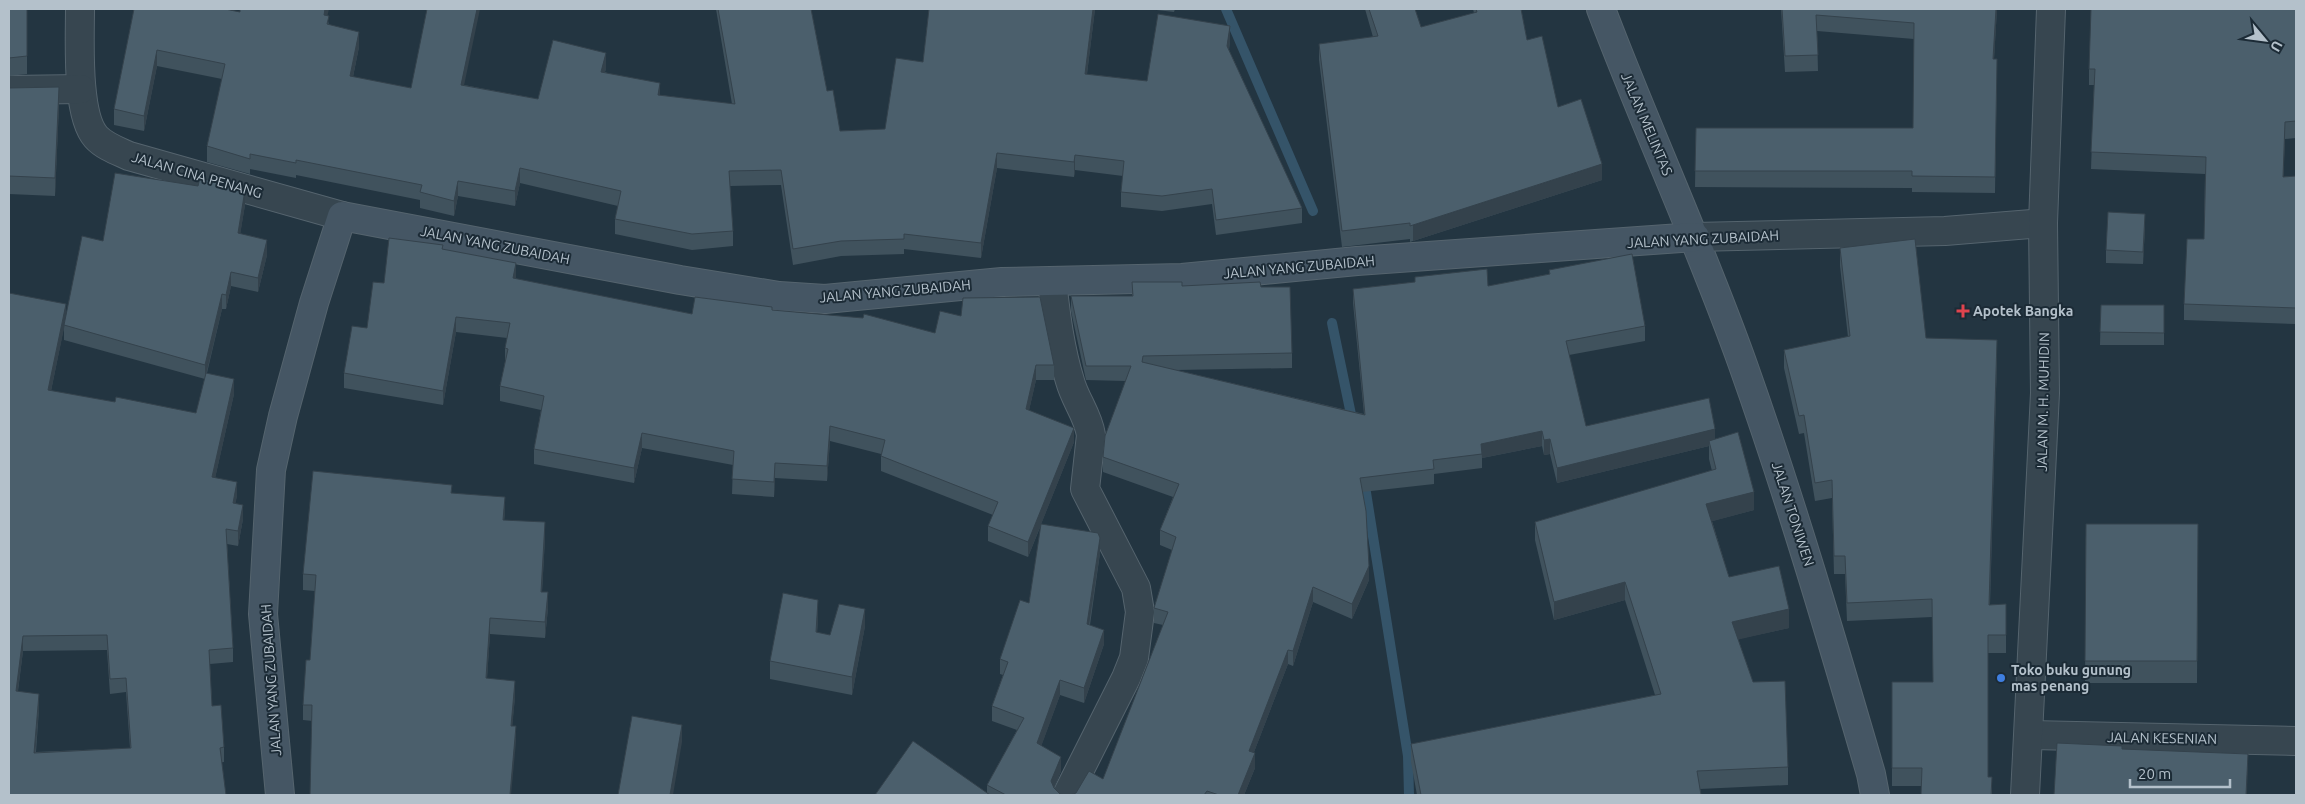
<svg xmlns="http://www.w3.org/2000/svg" width="2305" height="804" font-family="Ubuntu,sans-serif">
	<style>
		.lines { fill: none; stroke-linecap: round; stroke-linejoin: round }
		.stream { stroke: #355469; stroke-width: 10 }
		.street-casing { stroke: #55646e; stroke-width: 30 }
		.secondary-casing { stroke: #55646e; stroke-width: 30 }
		.street { stroke: #374650; stroke-width: 28 }
		.secondary { stroke: #455664; stroke-width: 28 }
		.wall { fill: #40525d; fill-rule: evenodd }
		.shaded-wall { fill: #34424c }
		.building { fill: #4b5f6c; stroke: #34424c; fill-rule: evenodd }
		.health-dot { fill: #e0444e; stroke: #1c2b36; stroke-width: 2 }
		.shop-dot { fill: #3f7fe0; stroke: #1c2b36; stroke-width: 2 }
		.labels { text-anchor: middle; dominant-baseline: central; stroke-width: 4; stroke-linejoin: round; paint-order: stroke }
		.street-label { font-size: 14px; fill: #b4c1cb; stroke: #1c2b36 }
		.poi-label { font-size: 14px; font-weight: bold; fill: #b4c1cb; stroke: #1c2b36; text-anchor: start }
	</style>
	<rect width="100%" height="100%" fill="#233541"/>
	<g class="lines">
		<g class="stream">
			<polyline points="1226,9 1313,211"/>
			<polyline points="1332,323 1353,424"/>
			<polyline points="1364,480 1408,756 1409,795"/>
		</g>
		<g class="street-casing">
			<g id="street">
				<path d="M80 9C80 39 76 115 96 137 104 146 118 151 129 156L342 216"/>
				<polyline points="9,90 81,89"/>
				<polyline points="1695,237 1945,231 2043,223"/>
				<path d="M1052 282C1056 315 1060 349 1070 381 1075 400 1088 415 1091 435L1085 489 1136 588 1140 612 1134 658 1126 678 1067 795"/>
				<polyline points="2029,735 2296,741"/>
				<polyline points="2025,795 2045,393 2043,223 2051,9"/>
			</g>
		</g>
		<g class="secondary-casing">
			<g id="secondary">
				<path d="M1601 9C1646 128 1700 244 1743 365 1791 500 1831 637 1871 774L1875 795"/>
				<polyline points="280,795 263,614 271,470 283,416 314,303 342,216 680,280 779,296 825,299 1002,282 1182,278 1357,261 1695,237"/>
			</g>
		</g>
		<use href="#street" class="street"/>
		<use href="#secondary" class="secondary"/>
	</g>
	<g class="wall">
		<polygon points="9,9 27,9 27,74 9,76"/>
		<polygon points="134,9 240,12 327,16 329,25 359,47 353,77 411,88 464,85 538,99 606,68 605,72 660,95 732,104 716,9 811,9 827,91 840,131 885,129 923,62 929,9 1095,9 1087,74 1147,81 1230,41 1229,50 1302,208 1302,223 1216,235 1212,204 1162,211 1121,207 1121,192 1123,176 1075,170 1074,177 997,168 981,258 904,249 904,254 841,256 793,265 781,185 730,186 733,231 733,246 692,250 615,234 615,219 618,206 520,183 515,206 458,196 454,216 420,208 420,200 296,175 296,178 250,169 250,174 207,162 207,146 222,79 157,66 144,131 114,125 114,109"/>
		<polygon points="1148,9 1175,9 1174,12"/>
		<polygon points="1365,9 1415,9 1421,27 1474,13 1473,9 1521,9 1527,40 1558,107 1602,180 1413,241 1410,242 1410,239 1342,247 1319,60 1319,44 1373,37"/>
		<polygon points="1781,9 1997,9 1994,59 1997,59 1995,193 1912,192 1912,188 1695,187 1696,128 1913,128 1914,39 1817,31 1818,71 1785,72"/>
		<polygon points="2296,9 2296,138 2285,139 2283,177 2296,176 2296,324 2184,320 2184,304 2204,239 2205,174 2091,169 2094,85 2089,85 2089,69"/>
		<polygon points="9,88 59,105 55,196 9,194"/>
		<path d="M245 205 240 234 267 255 258 292 231 286 226 309H222L207 373 234 394 215 478 237 496 235 503 243 519 238 546 227 544 233 648V662L210 664 212 706 224 747V762L9 795V293L66 317ZM64 327V340L205 379 196 413 115 402 51 391ZM107 650 110 694 126 692 130 748 36 752 39 709 18 691 23 651Z"/>
		<polygon points="2145,227 2143,264 2106,263 2106,250"/>
		<polygon points="1840,248 1926,338 1997,358 1990,605 2006,604 2006,653 1988,653 1988,777 1992,777 1992,795 1921,795 1921,786 1892,786 1892,682 1933,682 1932,617 1847,621 1845,574 1834,574 1832,498 1815,501 1804,433 1799,434 1784,368 1784,350 1848,337 1840,266"/>
		<polygon points="443,249 515,279 692,314 772,310 1054,365 1054,380 1036,380 1029,410 1074,442 1041,524 1100,553 1090,625 1104,644 1084,703 1060,695 1041,746 1061,771 1054,789 1060,794 1066,795 875,795 987,793 987,785 1017,730 992,721 992,706 1003,675 1000,674 1000,659 1029,603 1041,525 1028,557 988,541 988,526 993,515 881,471 881,454 830,441 827,481 775,478 774,497 732,494 733,465 642,448 634,483 534,464 534,449 541,410 500,401 500,386 505,362 505,348 507,338 456,332 443,405 344,388 344,373 367,328 384,283"/>
		<polygon points="1549,270 1645,326 1645,341 1569,355 1586,426 1715,439 1754,510 1712,521 1729,577 1789,628 1738,639 1753,682 1788,767 1788,785 1700,789 1701,795 1417,795 1411,762 1411,744 1655,695 1625,600 1554,620 1535,540 1535,522 1712,471 1709,459 1709,446 1557,483 1550,454 1544,455 1542,446 1482,458 1482,468 1434,474 1434,484 1362,492 1369,580 1352,619 1313,602 1293,666 1288,664 1254,752 1255,768 1244,795 1070,795 1076,793 1103,779 1163,625 1154,623 1154,608 1172,550 1160,545 1160,530 1173,497 1103,472 1103,457 1126,381 1086,380 1071,311 1071,296 1132,296 1132,282 1182,286 1261,287 1292,353 1292,368 1176,370 1364,414 1353,303 1353,289 1415,282 1415,277 1488,286 1549,274"/>
		<polygon points="2101,305 2164,305 2164,345 2100,345"/>
		<polygon points="452,493 505,512 504,520 545,538 542,592 548,608 545,638 490,634 487,678 515,697 512,726 516,742 303,720 303,705 310,660 315,591 303,590 303,574"/>
		<polygon points="2086,524 2198,524 2197,683 2085,683"/>
		<polygon points="818,618 817,633 830,635 865,626 852,695 770,679 770,661"/>
	</g>
	<g class="shaded-wall">
		<polygon points="325,9 329,9 324,30 324,15"/>
		<polygon points="477,9 480,9 461,100 461,85"/>
		<polygon points="1093,9 1095,9 1085,89 1085,74"/>
		<polygon points="1996,9 1997,9 1993,76 1993,59"/>
		<polygon points="1230,26 1230,41 1227,61 1227,46"/>
		<polygon points="359,32 359,47 350,91 350,76"/>
		<polygon points="157,50 157,66 144,131 144,116"/>
		<polygon points="606,53 606,68 601,87 601,72"/>
		<polygon points="660,83 660,98 658,95"/>
		<polygon points="59,87 59,105 55,196 55,178"/>
		<polygon points="2285,122 2285,139 2283,194 2283,177"/>
		<polygon points="997,153 997,168 981,258 981,243"/>
		<polygon points="1075,155 1075,170 1074,177 1074,162"/>
		<polygon points="1602,164 1602,180 1413,241 1413,225"/>
		<polygon points="520,168 520,183 515,206 515,191"/>
		<polygon points="458,181 458,196 454,216 454,201"/>
		<polygon points="245,190 245,205 238,248 238,233"/>
		<polygon points="2145,214 2145,227 2143,264 2143,252"/>
		<polygon points="267,240 267,255 258,292 258,278"/>
		<polygon points="516,263 516,278 513,293 513,278"/>
		<polygon points="231,272 231,286 226,309 226,295"/>
		<polygon points="222,294 222,309 205,379 205,365"/>
		<polygon points="66,304 66,319 48,405 48,390"/>
		<polygon points="456,317 456,332 443,405 443,391"/>
		<polygon points="1997,340 1997,358 1989,622 1989,605"/>
		<polygon points="1036,365 1036,380 1026,424 1026,409"/>
		<polygon points="234,379 234,394 212,492 212,477"/>
		<polygon points="830,426 830,441 827,481 827,466"/>
		<polygon points="1074,428 1074,442 1028,557 1028,542"/>
		<polygon points="1715,429 1715,444 1709,441 1709,446 1557,483 1557,468"/>
		<polygon points="1542,431 1542,446 1482,458 1481,444"/>
		<polygon points="642,433 642,448 634,483 634,468"/>
		<polygon points="1550,439 1550,454 1544,455 1544,440"/>
		<polygon points="775,463 775,478 774,497 774,482"/>
		<polygon points="237,482 237,496 233,517 233,503"/>
		<polygon points="1754,492 1754,510 1706,523 1706,504"/>
		<polygon points="505,497 505,512 503,536 503,520"/>
		<polygon points="243,505 243,519 238,546 238,531"/>
		<polygon points="545,522 545,538 541,608 541,592"/>
		<polygon points="1100,538 1100,553 1087,638 1087,624"/>
		<polygon points="1369,566 1369,580 1352,619 1352,604"/>
		<polygon points="1625,582 1625,600 1554,620 1554,602"/>
		<polygon points="1313,587 1313,602 1293,666 1293,651"/>
		<polygon points="548,592 548,608 545,638 545,622"/>
		<polygon points="818,600 818,618 816,650 816,632"/>
		<polygon points="865,609 865,626 852,695 852,677"/>
		<polygon points="1789,609 1789,628 1732,641 1732,622"/>
		<polygon points="490,618 490,634 486,694 486,678"/>
		<polygon points="1104,630 1104,644 1084,703 1084,688"/>
		<polygon points="23,636 23,651 16,705 16,691"/>
		<polygon points="1288,650 1288,664 1249,765 1249,751"/>
		<polygon points="1060,680 1060,695 1037,758 1037,743"/>
		<polygon points="515,681 515,697 511,742 511,726"/>
		<polygon points="39,694 39,709 34,767 34,753"/>
		<polygon points="682,725 682,742 673,795 670,795"/>
		<polygon points="516,726 516,742 511,795 510,795"/>
		<polygon points="1255,753 1255,768 1244,795 1238,795"/>
		<polygon points="2248,754 2247,795 2246,795"/>
		<polygon points="1061,757 1061,771 1051,795 1051,781"/>
	</g>
	<g class="building">
		<polygon points="9,9 27,9 27,56 9,58"/>
		<polygon points="134,9 225,9 240,12 240,9 325,9 324,15 329,16 327,24 359,32 350,76 411,88 427,9 477,9 461,85 538,99 553,40 606,53 601,72 660,83 658,95 735,104 718,9 811,9 827,91 833,90 840,131 885,129 896,58 923,62 929,9 1093,9 1085,74 1147,81 1158,14 1230,26 1227,46 1302,208 1216,220 1212,189 1162,196 1121,192 1124,161 1075,155 1074,162 997,153 981,243 904,234 904,239 841,241 793,249 781,170 729,171 733,231 692,234 615,219 621,191 520,168 515,191 458,181 454,201 420,192 422,185 296,160 296,163 250,154 250,159 207,146 225,64 157,50 144,116 114,109"/>
		<polygon points="1369,9 1415,9 1421,27 1477,12 1476,9 1521,9 1527,40 1542,36 1558,107 1581,99 1602,164 1413,225 1410,226 1410,223 1342,231 1319,44 1378,36"/>
		<polygon points="1782,9 1996,9 1993,59 1997,59 1995,177 1912,176 1912,171 1695,171 1696,128 1913,128 1914,23 1816,15 1818,55 1785,56"/>
		<polygon points="2091,9 2296,9 2296,121 2285,122 2283,177 2296,176 2296,308 2184,304 2187,239 2204,239 2206,157 2091,152 2095,69 2089,69"/>
		<polygon points="59,87 55,178 9,176 9,88"/>
		<polygon points="115,173 198,186 200,178 245,190 238,233 267,240 258,278 231,272 226,295 222,294 205,365 64,325 82,236 103,241"/>
		<polygon points="2108,212 2145,214 2143,252 2106,250"/>
		<polygon points="389,238 443,245 442,249 516,263 513,278 692,314 695,297 772,307 772,310 863,318 864,314 935,333 940,311 961,316 963,298 1040,297 1054,365 1036,365 1026,409 1074,428 1028,542 988,526 998,502 881,456 885,440 830,426 827,466 775,463 774,482 732,479 734,451 642,433 634,468 534,449 544,396 500,386 508,349 505,348 510,323 456,317 443,391 344,373 352,326 367,328 373,282 384,283"/>
		<polygon points="1915,239 1926,338 1997,340 1989,605 2006,604 2006,635 1988,635 1988,777 1992,777 1991,795 1921,795 1922,768 1892,768 1892,682 1933,682 1932,599 1847,603 1845,556 1834,556 1832,480 1815,483 1804,415 1799,416 1784,350 1850,336 1840,248"/>
		<polygon points="1632,254 1645,326 1566,341 1586,426 1709,398 1715,429 1557,468 1550,439 1544,440 1542,431 1481,444 1482,454 1433,460 1434,469 1360,478 1366,511 1369,566 1352,604 1313,587 1293,651 1288,650 1249,751 1255,753 1238,795 1219,795 1207,791 1204,795 1070,795 1076,793 1089,771 1103,779 1168,612 1154,608 1176,537 1160,530 1179,484 1103,457 1105,436 1131,366 1086,366 1071,296 1133,296 1132,282 1182,282 1182,286 1260,282 1261,287 1290,287 1292,353 1143,356 1142,362 1365,415 1353,289 1415,282 1415,277 1487,269 1488,286 1550,274 1549,270"/>
		<path d="M9 293 66 304 48 390 115 402 116 397 196 413 206 373 234 379 212 477 237 482 233 503 243 505 238 531 226 529 233 648 209 650 212 706 221 705 224 747 220 748 226 795H9ZM107 635 110 679 126 678 131 748 34 753 39 694 16 691 23 636Z"/>
		<polygon points="2101,305 2164,305 2164,333 2100,332"/>
		<polygon points="1738,432 1754,492 1706,504 1729,577 1779,566 1789,609 1732,622 1753,682 1785,681 1788,767 1697,771 1701,795 1421,795 1411,744 1661,694 1625,582 1554,602 1535,522 1716,469 1709,441"/>
		<polygon points="313,471 452,485 451,493 505,497 503,520 545,522 541,592 548,592 545,622 490,618 486,678 515,681 511,726 516,726 510,795 310,795 312,705 303,705 306,660 310,660 316,575 303,574"/>
		<polygon points="1041,524 1098,533 1100,538 1087,624 1104,630 1084,688 1060,680 1037,743 1061,757 1051,781 1054,788 1060,794 1066,795 1006,795 987,785 1024,718 992,706 1008,662 1000,659 1020,600 1029,603"/>
		<polygon points="2086,524 2198,524 2197,661 2085,661"/>
		<polygon points="783,593 818,600 816,632 830,635 839,604 865,609 852,677 770,661"/>
		<polygon points="632,716 682,725 670,795 618,795"/>
		<polygon points="913,741 990,795 875,795"/>
		<polygon points="2057,743 2122,746 2122,749 2248,754 2246,795 2054,795"/>
	</g>
	<path class="health-dot" d="M1960.5 303.5h5v5h5v5h-5v5h-5v-5h-5v-5h5z"/>
	<circle class="shop-dot" cx="2001" cy="678" r="5"/>
	<g class="labels">
		<g class="street-label">
			<text transform="translate(1647 124) rotate(67)">JALAN MELINTAS</text>
			<text transform="translate(197 175) rotate(16)">JALAN CINA PENANG</text>
			<text transform="translate(1703 239) rotate(-3)">JALAN YANG ZUBAIDAH</text>
			<text transform="translate(495 245) rotate(11)">JALAN YANG ZUBAIDAH</text>
			<text transform="translate(1299 267) rotate(-5)">JALAN YANG ZUBAIDAH</text>
			<text transform="translate(895 291) rotate(-5)">JALAN YANG ZUBAIDAH</text>
			<text transform="translate(2043 402) rotate(-89)">JALAN M. H. MUHIDIN</text>
			<text transform="translate(1793 514) rotate(72)">JALAN TONIWEN</text>
			<text transform="translate(271 680) rotate(-94)">JALAN YANG ZUBAIDAH</text>
			<text transform="translate(2162 738) rotate(1)">JALAN KESENIAN</text>
		</g>
		<g class="poi-label">
			<text x="1973" y="311">Apotek Bangka</text>
			<text x="2011" y="670">Toko buku gunung<tspan x="2011" dy="16">mas penang</tspan></text>
		</g>
	</g>
	<rect width="2305" height="804" fill="none" stroke="#b4c1cb" stroke-width="20"/>
	<g transform="translate(2265 40) rotate(119)" stroke="#1c2b36" stroke-width="4" paint-order="stroke">
	<path d="M0-4L9 19L0 12L-9 19Z" fill="#b4c1cb"/>
	<text y="-8" font-size="14" font-weight="bold" text-anchor="middle" fill="#b4c1cb">U</text>
	</g>
	<path d="M2130 779v8h100v-8" fill="none" stroke="#b4c1cb" stroke-width="2.5"/>
	<text x="2138" y="779" font-size="15" fill="#b4c1cb" stroke="#1c2b36" stroke-width="4" paint-order="stroke">20 m</text>
</svg>
